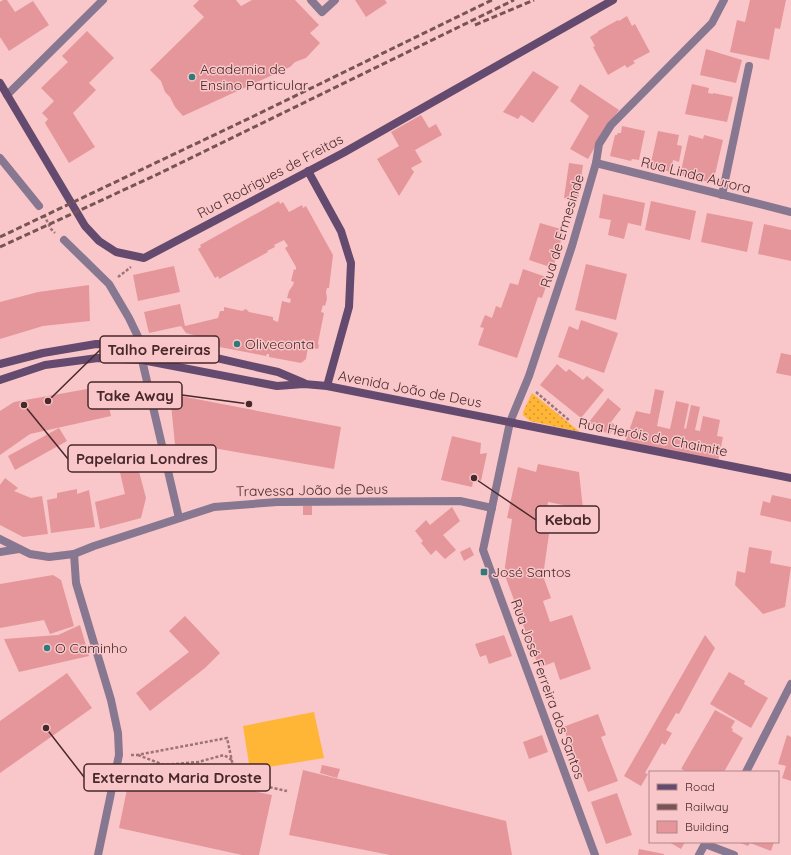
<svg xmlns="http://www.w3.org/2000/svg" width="791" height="855" font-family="Quicksand,sans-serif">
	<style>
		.grass { fill: url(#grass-dots) }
		.pitch { fill: #ffb536 }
		.building { fill: #e5969b }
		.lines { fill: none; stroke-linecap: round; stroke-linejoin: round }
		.path { stroke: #9d7476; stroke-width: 2.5; stroke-dasharray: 3 2; stroke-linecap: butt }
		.street { stroke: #887790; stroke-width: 8 }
		.secondary { stroke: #634a6e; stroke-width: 8 }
		.rail { stroke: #795456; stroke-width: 3; stroke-dasharray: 6 3; stroke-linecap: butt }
		.poi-dot { fill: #317a7b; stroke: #f9c7c9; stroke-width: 1.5 }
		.labels { text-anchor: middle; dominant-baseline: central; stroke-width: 3; stroke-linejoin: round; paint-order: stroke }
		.poi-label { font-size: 14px; fill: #48282a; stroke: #f9c7c9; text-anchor: start }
		.street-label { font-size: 14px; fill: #48282a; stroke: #f9c7c9 }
		.leader { fill: none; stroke: #48282a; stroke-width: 1.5 }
		.callout-dot { fill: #48282a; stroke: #f9c7c9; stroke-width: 1.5 }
		.callout { fill: #f9c7c9; stroke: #48282a; stroke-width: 1.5 }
		.callout-label { font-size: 15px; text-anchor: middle; font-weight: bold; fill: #48282a }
	</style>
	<defs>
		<pattern id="grass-dots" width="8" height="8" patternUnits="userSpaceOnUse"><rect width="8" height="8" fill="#ffb536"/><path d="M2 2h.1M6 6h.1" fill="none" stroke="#d0932e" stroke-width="1.8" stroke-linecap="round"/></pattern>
	</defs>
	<rect width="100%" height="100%" fill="#f9c7c9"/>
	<polygon class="grass" points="532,393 580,432 530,421 523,415 523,412"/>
	<polygon class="pitch" points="314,712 324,758 250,770 243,726"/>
	<g class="building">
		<polygon points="3,0 7,0 15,12 33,1 49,25 9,51 0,37 0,2"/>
		<polygon points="199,0 236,0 241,6 252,0 295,0 319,25 310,33 320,43 306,58 295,62 290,67 183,116 175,107 170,97 165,92 161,81 150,70 204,17 193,6"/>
		<polygon points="355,0 385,0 387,3 366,17"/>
		<polygon points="750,0 786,0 780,29 775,28 769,60 730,52 737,20 745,22"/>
		<polygon points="627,16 632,26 635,24 650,52 633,61 635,63 627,68 625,65 608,75 593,47 595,46 590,37 598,32 598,31 618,20 619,21"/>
		<polygon points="87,31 114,58 89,83 96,90 73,113 95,147 69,163 45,123 48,119 42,113 54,101 41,88 68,62 62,56"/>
		<polygon points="706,49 742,60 736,83 700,75"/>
		<polygon points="533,71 559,87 533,123 521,115 518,119 503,112"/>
		<polygon points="580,84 619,110 607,126 588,159 570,149 589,116 570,101"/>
		<polygon points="692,84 709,88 708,93 713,94 713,93 733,97 727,122 685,114"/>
		<polygon points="421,115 429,128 436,124 442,135 415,150 422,162 411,168 414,172 399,196 377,159 399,146 391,132"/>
		<polygon points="622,126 645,131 639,160 632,159 631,161 610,156 615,135 617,135 618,133 621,133"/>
		<polygon points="658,131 679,135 677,145 682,146 679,162 673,160 671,172 650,167"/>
		<polygon points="689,135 703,139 704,135 723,140 713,183 680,175"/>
		<polygon points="569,163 583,165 578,200 564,198"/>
		<polygon points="603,194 645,203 641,226 628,223 624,239 608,235 611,220 599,218"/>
		<polygon points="279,201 280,204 283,202 289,212 302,205 303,208 306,206 333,255 329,288 327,288 326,292 327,299 325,306 323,305 321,312 324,313 318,343 319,346 318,349 308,347 306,359 301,363 269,357 269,354 267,354 266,356 204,344 204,342 202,341 197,336 186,333 181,326 149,333 144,312 180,304 185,326 218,318 220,311 224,311 224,307 242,311 246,309 249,312 273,317 273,320 278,322 282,301 290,303 291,299 287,298 289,291 293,285 294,282 291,281 294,269 296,270 296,267 285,248 288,246 284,240 274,245 275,247 267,251 268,252 219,279 218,276 215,278 198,249 201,247 200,245"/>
		<polygon points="651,201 696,211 690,240 645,230"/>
		<polygon points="707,213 753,222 747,252 701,242"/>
		<polygon points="540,223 564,230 553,268 529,260"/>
		<polygon points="764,224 791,230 791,261 758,254"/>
		<polygon points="586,264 627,274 616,320 575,310"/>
		<polygon points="174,266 180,292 138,301 133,275"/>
		<polygon points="523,269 549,278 542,298 538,297 517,358 478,345 484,328 480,327 485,315 492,318 496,306 501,308 510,283 518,285"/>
		<polygon points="89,285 90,321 43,326 0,339 0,302 38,292"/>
		<polygon points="581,320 618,333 604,373 558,357 569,326 578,330"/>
		<polygon points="781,353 791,355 791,376 776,373"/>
		<polygon points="557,364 566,372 569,369 583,380 587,376 604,390 581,418 540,385"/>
		<polygon points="104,386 111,416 30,434 0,455 0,411 14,402"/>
		<polygon points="655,389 664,391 657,426 670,429 676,401 689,404 684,428 686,429 691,405 700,407 695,430 700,431 703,416 720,420 717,436 723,437 718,462 625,442 636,411 650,414"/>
		<polygon points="170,394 341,427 334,469 213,448 208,472 177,465"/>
		<polygon points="608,398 621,409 611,422 616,426 609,435 603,431 602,432 589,422"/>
		<polygon points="59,428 67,441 15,470 8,456"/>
		<polygon points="452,436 481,443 480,454 487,453 481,481 474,478 472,487 441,480"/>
		<polygon points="136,460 146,498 141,518 100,529 95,502 125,494 119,468"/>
		<polygon points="538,464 579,472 583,509 548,502 545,526 550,527 543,576 551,598 543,601 550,622 572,615 591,669 560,680 554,662 539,668 504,573 512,519 507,518 518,467 536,472"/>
		<polygon points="5,478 18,488 14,491 31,498 42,496 48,534 23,537 0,525 0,485"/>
		<polygon points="77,489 77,494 89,490 95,527 51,533 47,500 57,498 57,493"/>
		<polygon points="772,495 791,499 791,522 760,515 763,501 770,503"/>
		<polygon points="312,505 312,515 303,515 303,506"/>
		<polygon points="452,507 460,521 443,535 456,550 445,559 436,550 431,555 421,543 423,541 415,531 426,520 430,525"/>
		<polygon points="470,547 474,555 464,561 460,552"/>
		<polygon points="749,547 772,551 770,563 791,567 785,607 763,614 735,585 737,571 745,573"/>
		<polygon points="53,575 61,580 74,626 50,634 44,620 0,628 0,584"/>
		<polygon points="185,616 220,653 205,668 150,711 136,693 189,652 169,631"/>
		<polygon points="80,625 89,656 19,672 4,639 58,635"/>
		<polygon points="504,635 512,656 489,664 486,655 480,657 475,644"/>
		<polygon points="705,635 715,648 679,714 676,713 666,730 672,733 665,745 662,743 645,773 648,774 641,786 624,776"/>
		<polygon points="729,672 745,681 744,684 768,698 751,728 710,704"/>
		<polygon points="67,673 92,708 0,773 0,721"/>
		<polygon points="715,710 735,721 731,728 733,729 732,731 743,738 724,772 683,772 684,770 681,769"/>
		<polygon points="598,714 606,735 601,737 618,781 588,792 563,727"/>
		<polygon points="542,735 548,752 529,759 523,742"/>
		<polygon points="787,735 791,737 791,781 782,778 786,766 778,764"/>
		<polygon points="132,765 272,795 259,855 242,855 119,828"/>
		<polygon points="322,765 340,769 337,778 320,773"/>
		<polygon points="303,770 506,821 512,855 390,855 289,835"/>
		<polygon points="617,793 632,835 606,844 591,802"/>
		<polygon points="669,842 685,842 681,849"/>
		<polygon points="738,842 774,842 771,851 750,843 748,846"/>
		<polygon points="639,849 664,854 664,855 638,855"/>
	</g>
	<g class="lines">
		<g class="path">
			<polyline points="44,215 51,229 55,233"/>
			<polyline points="118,277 131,267"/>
			<polyline points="536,392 570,421"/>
			<polyline points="131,755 137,755 227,738 236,780 287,791"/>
			<polyline points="138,755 164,765 198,762 224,755 232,760"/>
		</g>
		<g class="street">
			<polyline points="311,0 322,12 335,0"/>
			<polyline points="7,95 103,0"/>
			<polyline points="0,158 39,206"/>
			<polyline points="596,163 791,212"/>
			<polyline points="722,195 749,66"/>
			<polyline points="64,240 109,284 129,318 142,345"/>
			<polyline points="142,360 179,518"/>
			<polyline points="0,539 30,554 49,557 74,554 94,546 214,507 277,502 460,501 492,508"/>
			<polyline points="0,552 19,549"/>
			<polyline points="74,554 76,583 111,700 118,733 119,755 98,855"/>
			<polyline points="746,772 791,684"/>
			<polyline points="705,844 734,855"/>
			<polyline points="595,855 483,550 510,422 529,376 572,246 596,163 599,144 611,125 712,23 724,0"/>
			<polyline points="699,855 706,842"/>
		</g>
		<g class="secondary">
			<polyline points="0,83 85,226 99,241 116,252 144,258 343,153 613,0"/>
			<polyline points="308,171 341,231 351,263 349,307 327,386"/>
			<polyline points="0,364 43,353 96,344 142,345 190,352 278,372 304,383"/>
			<polyline points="0,380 45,365 98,358 142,360 277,386 304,384 327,386 791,478"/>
		</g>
		<g class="rail">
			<polyline points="475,25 534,0"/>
			<polyline points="0,237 254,116 492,0"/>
			<polyline points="0,247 154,176 514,0"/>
		</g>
	</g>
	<g class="poi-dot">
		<circle cx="192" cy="77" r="4"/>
		<circle cx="237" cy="344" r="4"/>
		<rect x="480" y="568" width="8" height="8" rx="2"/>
		<circle cx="47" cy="648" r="4"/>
	</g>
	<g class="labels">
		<g class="poi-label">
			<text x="200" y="69">Academia de<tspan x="200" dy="16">Ensino Particular</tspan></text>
			<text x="245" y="344">Oliveconta</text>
			<text x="492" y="572">José Santos</text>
			<text x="55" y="648">O Caminho</text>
		</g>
		<g class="street-label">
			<text transform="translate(696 175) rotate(14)">Rua Linda Aurora</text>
			<text transform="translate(270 176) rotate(-28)">Rua Rodrigues de Freitas</text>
			<text transform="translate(562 231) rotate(-73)">Rua de Ermesinde</text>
			<text transform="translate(410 389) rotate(11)">Avenida João de Deus</text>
			<text transform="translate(653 437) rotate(11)">Rua Heróis de Chaimite</text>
			<text transform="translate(312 490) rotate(-1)">Travessa João de Deus</text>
			<text transform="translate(548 689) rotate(70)">Rua José Ferreira dos Santos</text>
		</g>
	</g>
	<path class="leader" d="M48 401L100 350M249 404L182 395M24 405L68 459M474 478L536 520M46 728L84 777"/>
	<g class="callout-dot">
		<circle cx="48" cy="401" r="4"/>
		<circle cx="249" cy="404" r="4"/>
		<circle cx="24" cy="405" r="4"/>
		<circle cx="474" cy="478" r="4"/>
		<circle cx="46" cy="728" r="4"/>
	</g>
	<g class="callout">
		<rect x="100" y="336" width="119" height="27" rx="4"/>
		<rect x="88" y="382" width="94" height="27" rx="4"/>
		<rect x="68" y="445" width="148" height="27" rx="4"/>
		<rect x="536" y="506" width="63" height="27" rx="4"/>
		<rect x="84" y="764" width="186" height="27" rx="4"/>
	</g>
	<g class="callout-label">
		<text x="159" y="355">Talho Pereiras</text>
		<text x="135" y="401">Take Away</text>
		<text x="142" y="464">Papelaria Londres</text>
		<text x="568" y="525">Kebab</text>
		<text x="177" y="783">Externato Maria Droste</text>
	</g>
	<rect x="649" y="771" width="130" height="72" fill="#f9c7c9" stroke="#b28789"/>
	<rect x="657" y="784" width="20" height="6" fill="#634a6e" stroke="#b28789"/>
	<text x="685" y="791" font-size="12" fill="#48282a">Road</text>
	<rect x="657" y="804" width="20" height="6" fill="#795456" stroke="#b28789"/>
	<text x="685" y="811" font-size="12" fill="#48282a">Railway</text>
	<rect x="657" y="821" width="20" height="12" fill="#e5969b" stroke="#b28789"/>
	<text x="685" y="831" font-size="12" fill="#48282a">Building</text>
</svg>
